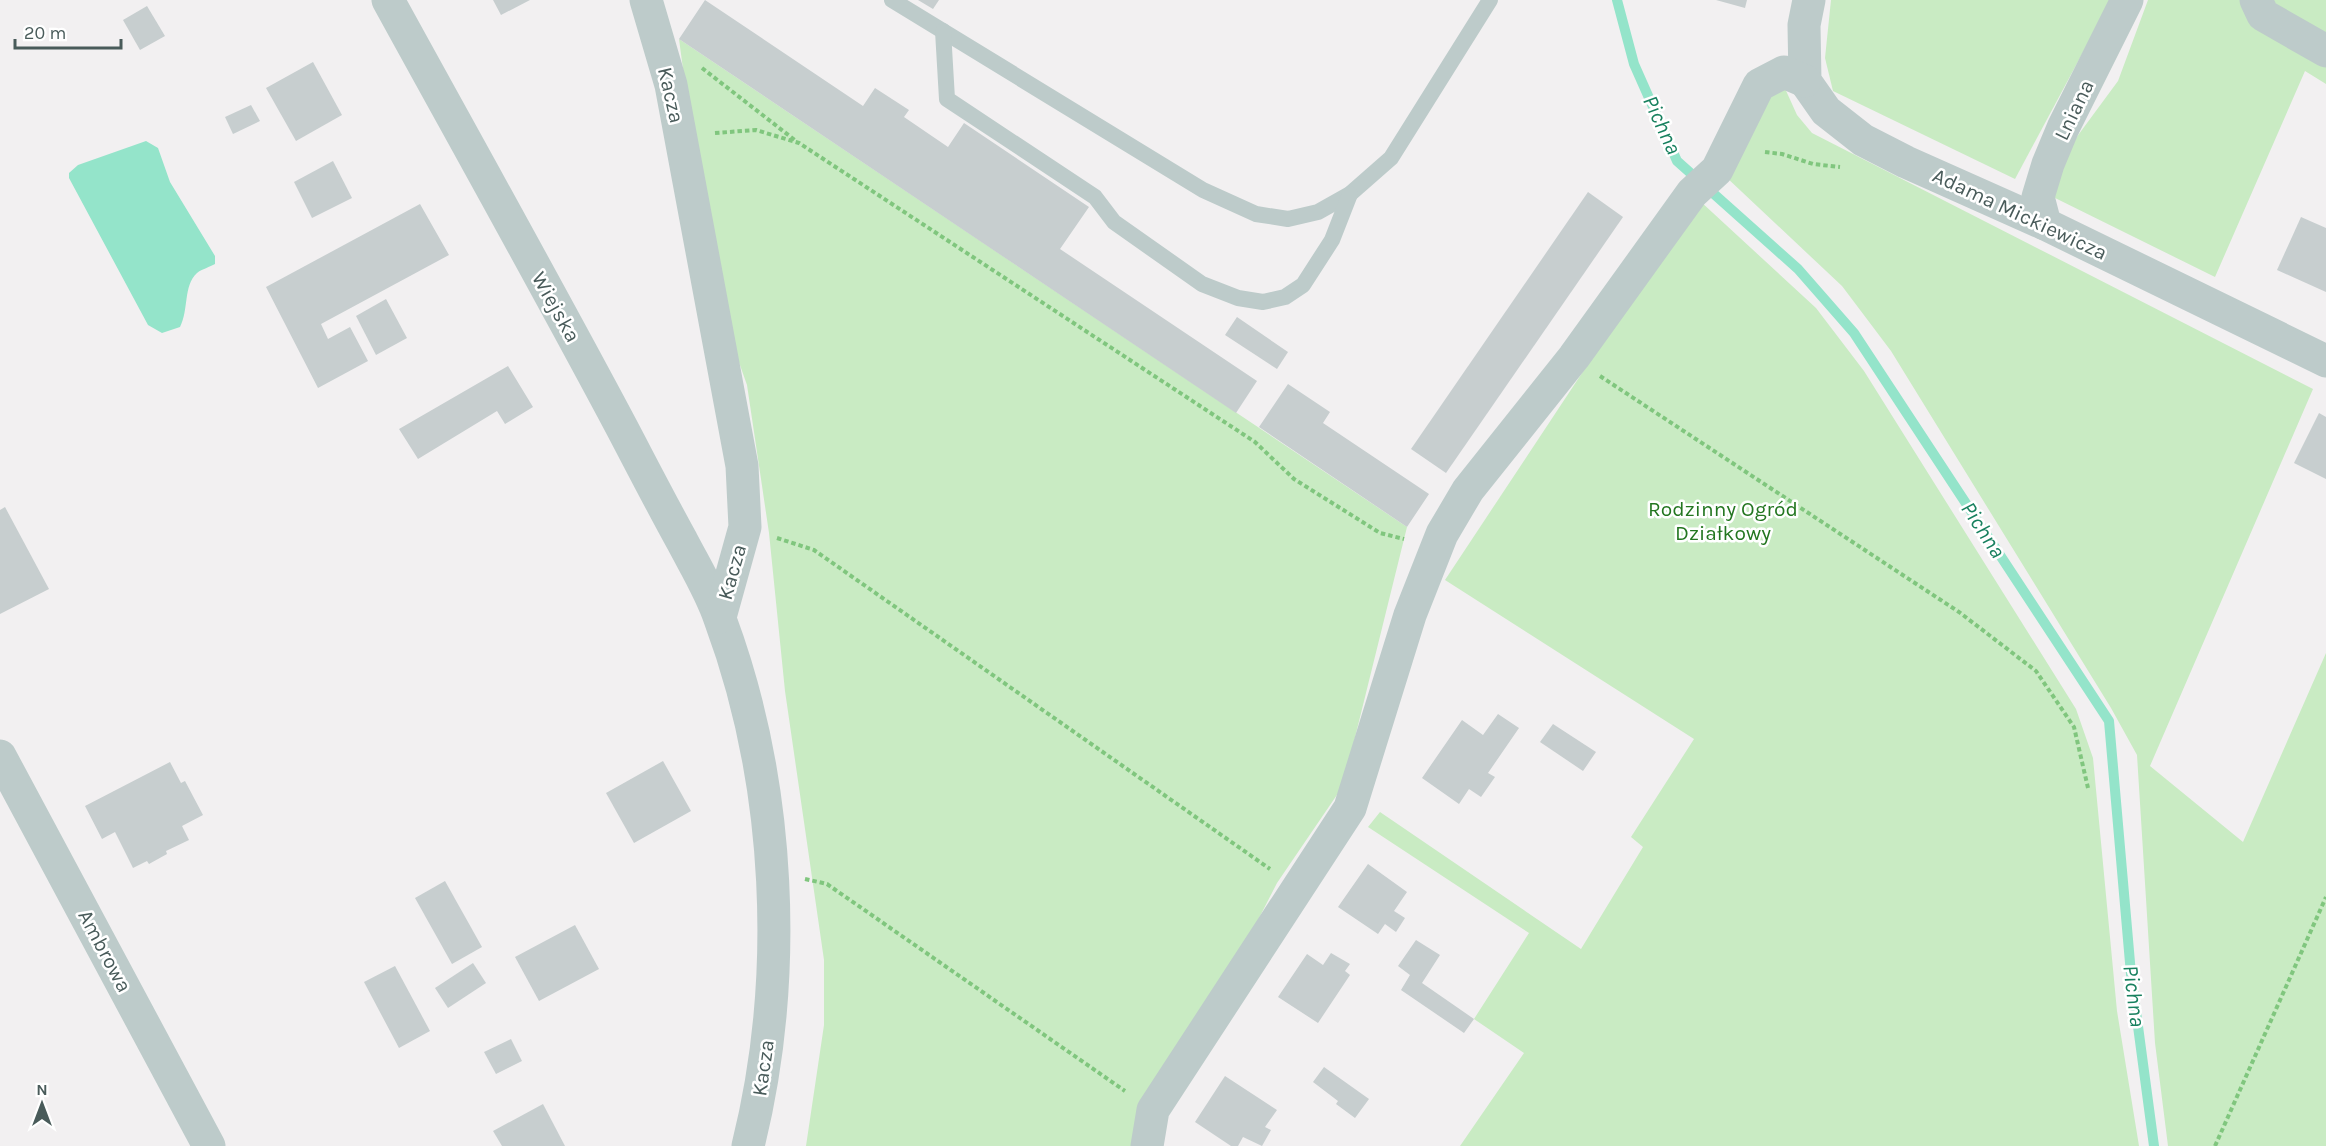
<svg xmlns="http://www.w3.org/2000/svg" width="2326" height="1146" font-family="Karla,sans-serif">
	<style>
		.green { fill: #c9ebc3 }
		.water { fill: #94e4ca }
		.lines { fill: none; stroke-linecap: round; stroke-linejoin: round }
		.stream { stroke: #94e4ca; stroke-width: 10 }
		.building { fill: #c7cecf }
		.path { stroke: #80c67e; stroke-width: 4; stroke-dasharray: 4.5 3; stroke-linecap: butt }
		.lane { stroke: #bdcbca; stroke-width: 16 }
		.street { stroke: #bdcbca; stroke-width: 33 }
		.labels { text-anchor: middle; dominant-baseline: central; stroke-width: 5; stroke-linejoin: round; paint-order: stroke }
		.street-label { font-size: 21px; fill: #495b5a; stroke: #fff }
		.park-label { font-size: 21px; fill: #237620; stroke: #fff }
		.water-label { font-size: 22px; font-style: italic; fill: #18815f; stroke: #fff }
	</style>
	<rect width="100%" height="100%" fill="#f2f0f1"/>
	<g class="green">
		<polygon points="1831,0 2111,0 2015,179 1833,91 1825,58"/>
		<polygon points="2148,0 2243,0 2326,64 2326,84 2305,71 2215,277 2049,195 2076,138 2118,81"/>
		<polygon points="2273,0 2326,0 2326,37 2278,8"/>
		<polygon points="679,39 1407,527 1343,786 1277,883 1220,994 1134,1146 806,1146 824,1025 824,960 785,691 769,533 747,385 729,334 702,211"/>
		<polygon points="1783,84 1797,115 1812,133 2313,389 2150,766 2243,842 2326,653 2326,1146 2168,1146 2155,1043 2137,755 2111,708 1891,351 1842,286 1725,176 1766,99"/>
		<polygon points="1700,201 1816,308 1864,371 2076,709 2093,758 2117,1011 2139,1146 1460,1146 1524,1053 1474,1019 1529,933 1368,827 1380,812 1581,949 1643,847 1631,837 1694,739 1445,580 1586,367"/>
	</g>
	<path class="water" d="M146 141 158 148 170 182 215 256V264C210 267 202 269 197 273 183 286 189 310 180 327L162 333 148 325 69 178V173L78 165Z"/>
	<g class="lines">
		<polyline class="stream" points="1617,0 1634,64 1677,161 1798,269 1854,333 2109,721 2131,974 2154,1146"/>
	</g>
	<g class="building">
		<polygon points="493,0 530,0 501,15"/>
		<polygon points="705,0 863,106 875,88 909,110 904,117 948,147 964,123 1089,207 1060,249 1257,381 1236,413 679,39"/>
		<polygon points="918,0 939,0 933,9"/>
		<polygon points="1716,0 1747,0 1745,8"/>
		<polygon points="147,6 165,36 140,50 123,20"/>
		<polygon points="313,62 342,115 296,141 266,88"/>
		<polygon points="251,105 260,121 233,134 225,117"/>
		<polygon points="333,161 352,198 312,218 294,182"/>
		<polygon points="1588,192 1623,217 1446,473 1411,449"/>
		<polygon points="420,204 449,255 321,324 328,339 350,327 368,361 318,388 266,287"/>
		<polygon points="2301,217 2326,228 2326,292 2277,270"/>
		<polygon points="386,299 407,338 376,355 356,316"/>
		<polygon points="1237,317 1288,352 1277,369 1225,335"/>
		<polygon points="508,366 533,407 505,424 497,411 418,459 399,429"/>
		<polygon points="1288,384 1330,412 1323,423 1429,494 1407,527 1259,427"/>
		<polygon points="2319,413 2326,417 2326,479 2294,463"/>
		<polygon points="5,507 49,589 0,614 0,510"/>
		<polygon points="1498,714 1519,728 1488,773 1495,777 1481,797 1469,789 1459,804 1422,778 1462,720 1483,735"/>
		<polygon points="1553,724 1596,752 1583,771 1540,742"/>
		<polygon points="663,761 691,811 634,843 606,793"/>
		<polygon points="170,762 181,783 185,781 203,815 182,826 189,840 166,851 167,854 149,864 147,861 133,868 115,832 102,839 85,806"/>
		<polygon points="1368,864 1407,892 1394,911 1405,918 1396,932 1385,924 1378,934 1338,907"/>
		<polygon points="445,881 482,947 452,964 415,898"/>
		<polygon points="575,925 599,969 539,1001 515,957"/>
		<polygon points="1416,940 1440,955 1422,983 1474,1019 1464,1033 1401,990 1410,975 1398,966"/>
		<polygon points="1331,953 1350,964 1345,971 1350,975 1318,1023 1278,997 1307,954 1323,965"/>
		<polygon points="473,963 486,983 448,1008 435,988"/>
		<polygon points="395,966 430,1031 399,1048 364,982"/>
		<polygon points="511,1039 522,1061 496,1074 484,1052"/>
		<polygon points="1324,1067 1369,1099 1355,1118 1336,1104 1338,1101 1313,1082"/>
		<polygon points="1225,1076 1277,1110 1265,1127 1271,1130 1262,1146 1243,1137 1238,1146 1231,1146 1195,1122"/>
		<polygon points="543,1104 565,1146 502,1146 493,1131"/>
	</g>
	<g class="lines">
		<g class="path">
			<polyline points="702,68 796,141"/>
			<polyline points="715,133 756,130 799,143 1255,442 1294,479 1380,533 1404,539"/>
			<polyline points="1765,152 1782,154 1813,164 1840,167"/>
			<polyline points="1600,376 1959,612 2036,671 2074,727 2088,788"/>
			<polyline points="777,538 814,550 1270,869"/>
			<polyline points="805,879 827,884 1125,1091"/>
			<polyline points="2215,1146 2326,897"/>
		</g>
		<g class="lane">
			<polyline points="892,0 1203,190 1256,214 1288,219 1318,212 1350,194 1391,158 1490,0"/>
			<polyline points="943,31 947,99 1095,197 1114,222 1202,284 1238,298 1263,302 1285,297 1303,285 1332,240 1350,194"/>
		</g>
		<g class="street">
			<path d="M388 0C466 142 545 283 621 426 641 464 661 503 682 541 695 566 711 592 720 619 781 783 790 977 748 1146"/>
			<polyline points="646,0 671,85 742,466 745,527 720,617"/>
			<polyline points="1809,0 1804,25 1805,81 1826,111 1863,140 1906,162 2045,224 2326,361"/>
			<polyline points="2256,0 2263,15 2326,51"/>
			<polyline points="2045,224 2038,197 2048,164 2063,128 2127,0"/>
			<polyline points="0,756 209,1146"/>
			<polyline points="1147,1146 1153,1110 1350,808 1410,615 1442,534 1468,490 1574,357 1692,193 1717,170 1759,85 1784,72 1805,81"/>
		</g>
	</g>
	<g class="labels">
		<g class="street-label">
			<text transform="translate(671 95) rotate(77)">Kacza</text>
			<text transform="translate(2074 110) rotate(-64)">Lniana</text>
			<text transform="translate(2020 214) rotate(25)">Adama Mickiewicza</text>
			<text transform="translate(556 307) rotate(61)">Wiejska</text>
			<text transform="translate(732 572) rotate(-74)">Kacza</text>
			<text transform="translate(105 951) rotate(62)">Ambrowa</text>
			<text transform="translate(763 1068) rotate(-82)">Kacza</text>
		</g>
		<g class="park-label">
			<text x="1723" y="509">Rodzinny Ogród<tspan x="1723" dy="24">Działkowy</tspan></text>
		</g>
		<g class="water-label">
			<text transform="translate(1662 125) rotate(65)">Pichna</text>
			<text transform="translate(1983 530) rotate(57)">Pichna</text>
			<text transform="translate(2134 996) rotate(83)">Pichna</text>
		</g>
	</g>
	<g transform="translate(42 1104)" stroke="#ffffff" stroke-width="4.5" paint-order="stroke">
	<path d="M0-4.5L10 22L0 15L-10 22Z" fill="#495b5a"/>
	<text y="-9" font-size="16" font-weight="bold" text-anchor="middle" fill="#495b5a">N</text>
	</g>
	<path d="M15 39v9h106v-9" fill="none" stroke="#495b5a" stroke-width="3"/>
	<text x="24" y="39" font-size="18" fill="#495b5a" stroke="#ffffff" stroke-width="4.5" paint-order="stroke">20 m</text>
</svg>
